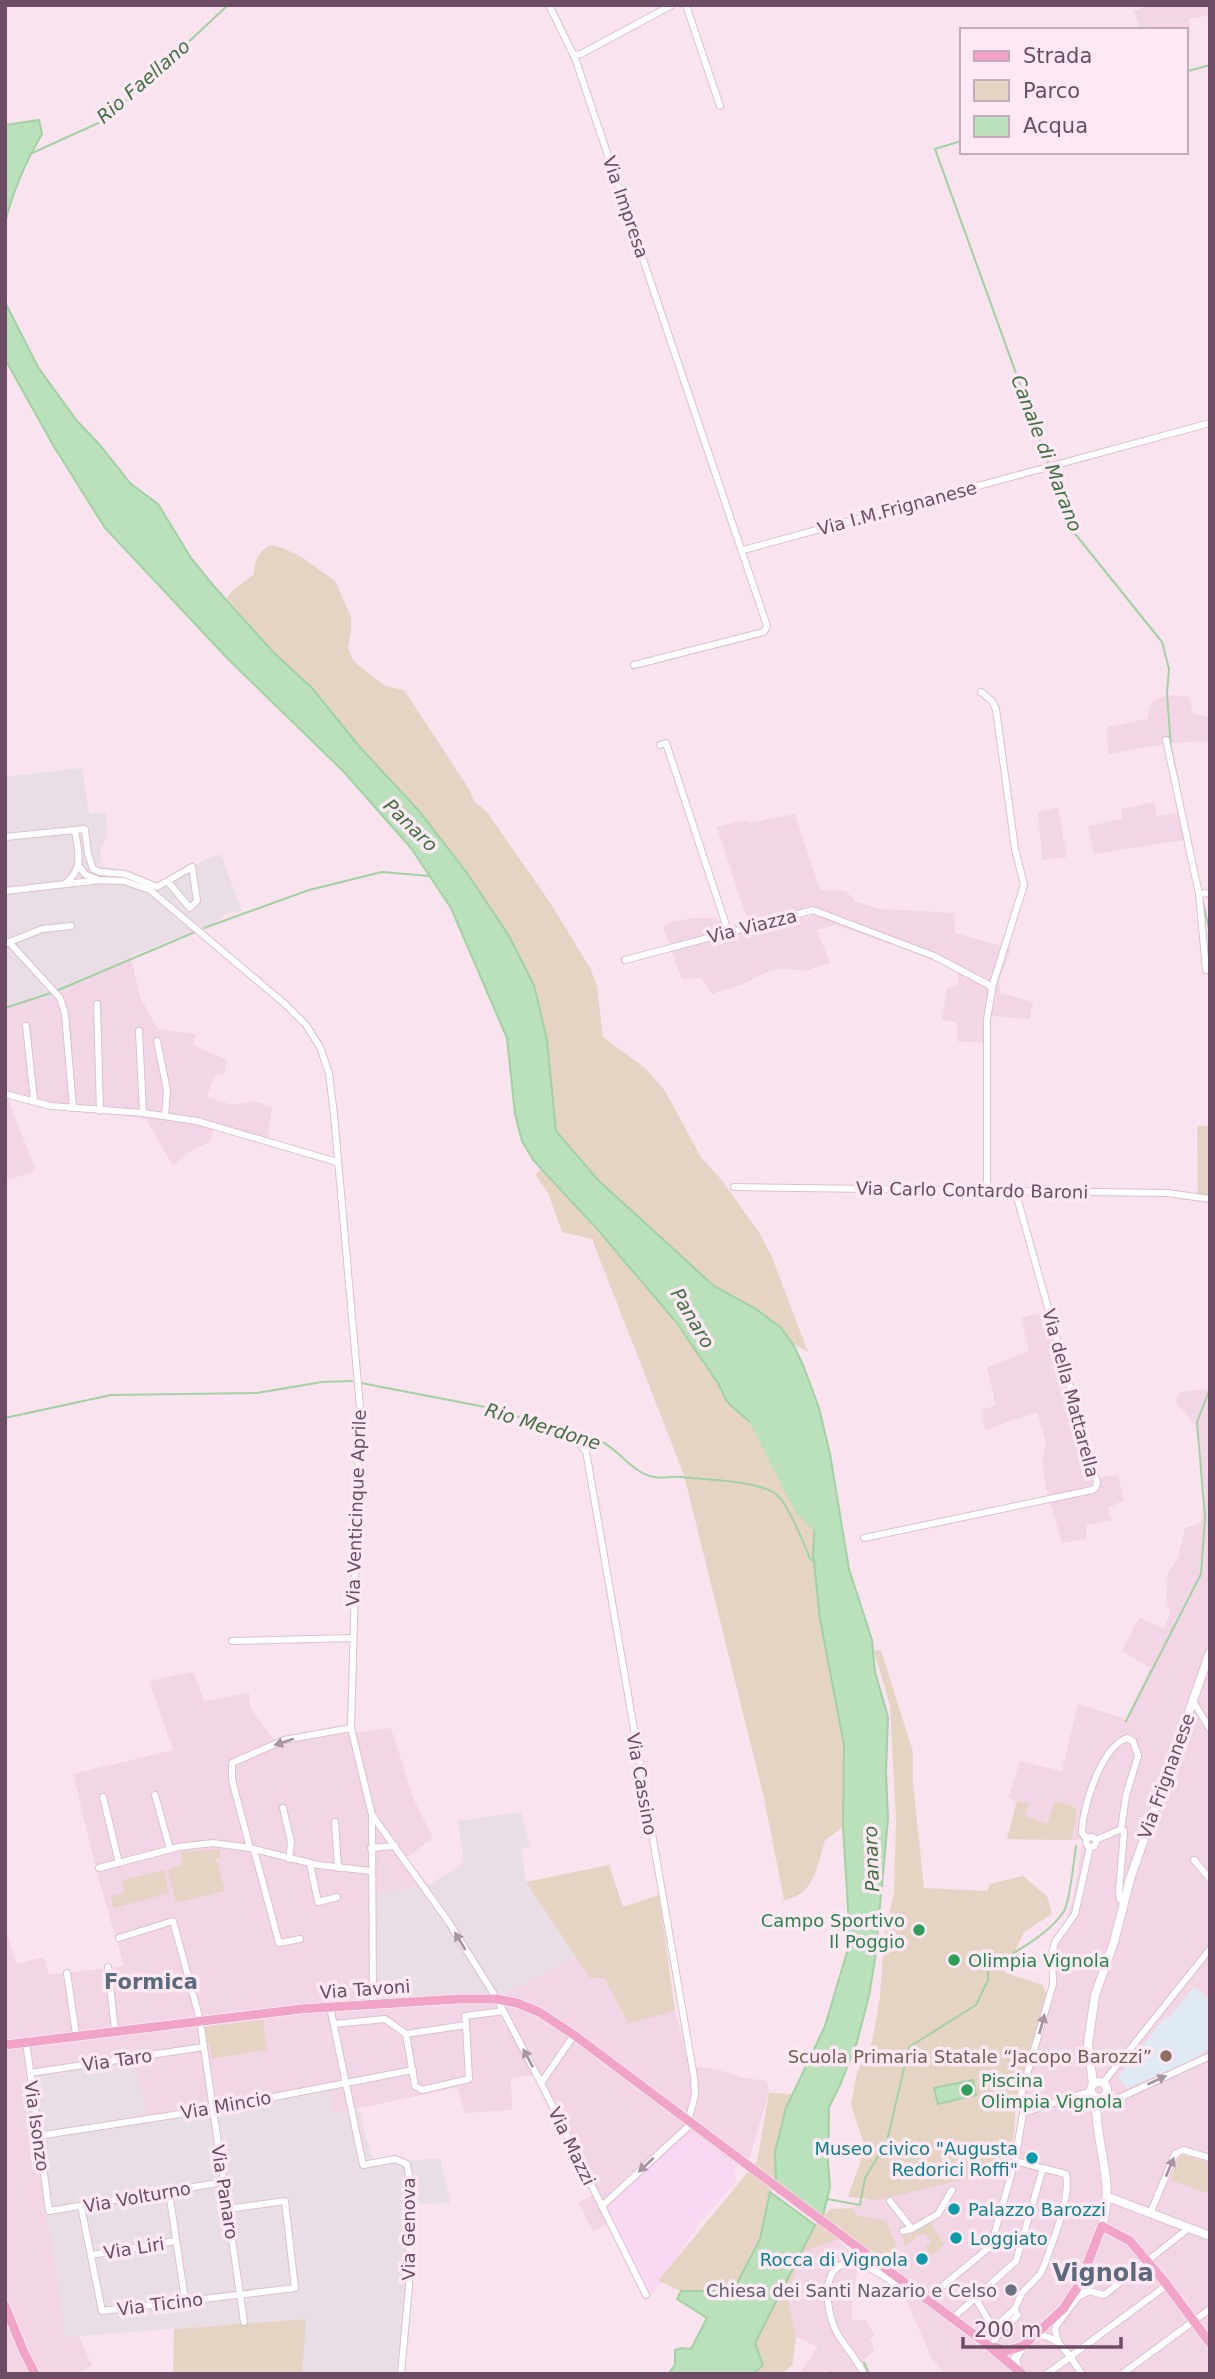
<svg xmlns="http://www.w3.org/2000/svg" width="1215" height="2379" font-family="'DejaVu Sans',sans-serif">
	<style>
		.residential { fill: #f2d6e5 }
		.commercial { fill: #f8d8f2 }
		.industrial { fill: #e9dee5 }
		.education { fill: #e0eaf5 }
		.green { fill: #e5d4c4 }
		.water { fill: #bae0bc; stroke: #a2d1a4; stroke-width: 2 }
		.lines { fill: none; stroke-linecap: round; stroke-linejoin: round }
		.stream { stroke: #a2d1a4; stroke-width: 2 }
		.river { stroke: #bae0bc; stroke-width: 10 }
		.minor-casing { stroke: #dcc0d2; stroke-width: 8 }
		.secondary-casing { stroke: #e3c1d6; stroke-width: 10 }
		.primary-casing { stroke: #fff; stroke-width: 10 }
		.minor { stroke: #fff; stroke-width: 6 }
		.secondary { stroke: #fff; stroke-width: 8 }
		.primary { stroke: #f1a3c8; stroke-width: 9 }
		.oneway { fill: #a894a3 }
		.leisure-dot { fill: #2e9e5b; stroke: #fde9f3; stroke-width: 2.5 }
		.education-dot { fill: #8d6e63; stroke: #fde9f3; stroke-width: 2.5 }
		.culture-dot { fill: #0f9aa8; stroke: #fde9f3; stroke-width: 2.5 }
		.worship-dot { fill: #6b7280; stroke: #fde9f3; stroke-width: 2.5 }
		.labels { text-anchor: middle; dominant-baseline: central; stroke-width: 7; stroke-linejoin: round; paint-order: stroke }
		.street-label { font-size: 18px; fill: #6e4c66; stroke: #fde9f3 }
		.leisure-label { font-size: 18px; fill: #27864d; stroke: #fde9f3; text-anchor: start }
		.education-label { font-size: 18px; fill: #785e54; stroke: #fde9f3; text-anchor: end }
		.culture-label { font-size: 18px; fill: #0d838f; stroke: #fde9f3; text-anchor: end }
		.worship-label { font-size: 18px; fill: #5b616d; stroke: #fde9f3; text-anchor: end }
		.water-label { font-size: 19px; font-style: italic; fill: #427246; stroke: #fde9f3 }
		.quarter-label { font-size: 21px; font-weight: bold; fill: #5c6a7e; stroke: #fde9f3 }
		.district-label { font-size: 24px; font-weight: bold; fill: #5c6a7e; stroke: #fde9f3 }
	</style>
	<rect width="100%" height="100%" fill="#f9e3ee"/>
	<g class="residential">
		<polygon points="1150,5 1210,5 1210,15 1189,19 1191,33 1185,35 1185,30 1140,30 1134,11"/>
		<polygon points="1169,695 1189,697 1193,713 1208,717 1209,741 1172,743 1108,754 1107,727 1147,719 1150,706 1155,700"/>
		<polygon points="1154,802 1157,816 1185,812 1190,839 1094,854 1088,826 1122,819 1121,809"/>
		<polygon points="1058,807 1067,857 1042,860 1038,812"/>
		<polygon points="795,814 820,890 846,891 856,902 881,909 954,913 955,933 1011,949 999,982 1000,993 1033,1002 1030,1019 991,1016 990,1043 957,1041 957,1022 942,1020 947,988 958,985 958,971 908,950 836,925 817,930 830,963 805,971 784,968 771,970 743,984 712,994 700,977 682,980 663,927 673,921 696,918 713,918 731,925 748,922 717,827 746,820 750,823"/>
		<polygon points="130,956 141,999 158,1029 196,1034 193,1045 227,1060 224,1074 214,1076 207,1097 232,1105 254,1101 272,1107 268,1139 214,1126 210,1142 189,1152 173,1166 146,1119 8,1099 36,1171 5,1181 5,1009 29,997 49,998"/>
		<polygon points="1052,1310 1098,1477 1118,1475 1124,1500 1108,1508 1112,1520 1087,1525 1086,1539 1062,1543 1046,1488 1042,1461 1046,1443 1037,1412 985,1430 982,1410 996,1405 987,1368 1029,1351 1021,1318"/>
		<polygon points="1210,1389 1210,2374 945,2374 932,2359 905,2297 919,2290 883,2261 858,2216 851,2208 885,2188 977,2157 1014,2153 1021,2117 1023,2087 1034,2057 1060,1937 1073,1900 1083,1840 1007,1839 1017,1801 1008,1798 1020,1761 1062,1771 1078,1704 1126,1719 1150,1668 1122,1651 1139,1617 1164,1629 1170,1613 1166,1597 1168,1573 1178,1558 1185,1528 1201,1523 1205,1493 1196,1426 1175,1403 1180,1392"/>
		<polygon points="193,1672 204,1701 249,1693 250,1708 276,1742 391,1728 414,1800 433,1838 406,1858 429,1885 373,1894 495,2000 576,1957 590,1978 604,1978 628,2023 675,2011 690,2066 719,2070 744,2078 767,2081 769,2093 748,2162 737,2166 691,2132 610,2222 593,2232 578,2203 593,2195 534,2075 511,2078 512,2110 465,2113 457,2087 333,2114 329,2090 66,2337 79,2336 92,2366 73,2374 5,2374 5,1925 16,1964 44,1957 49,1975 124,1966 98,1876 73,1774 173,1750 149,1681"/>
		<polygon points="838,2239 853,2257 858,2268 852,2302 852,2320 865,2320 874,2334 870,2340 874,2351 862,2362 866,2374 828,2374 826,2369 817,2374 799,2374 818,2347 796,2337 787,2293 804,2251"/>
	</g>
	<polygon class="commercial" points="691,2131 737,2166 734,2172 736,2182 699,2223 681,2251 675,2266 646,2300 605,2209"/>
	<g class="industrial">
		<polygon points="82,768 89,814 106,813 107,838 100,847 102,866 131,871 156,885 190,866 220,854 242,910 226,914 212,924 130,956 49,998 29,997 5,1009 5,777"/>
		<polygon points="521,1812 530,1846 521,1849 526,1882 576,1957 495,2000 371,2005 373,1894 429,1885 464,1862 458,1821"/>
		<polygon points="134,2062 149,2120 329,2089 333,2113 359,2110 374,2165 440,2158 450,2203 414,2204 412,2301 404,2374 302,2374 305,2319 65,2337 27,2078"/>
	</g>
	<polygon class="education" points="1194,1987 1210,1999 1210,2048 1188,2062 1127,2088 1118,2077 1166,2016 1169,2018"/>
	<g class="green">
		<path d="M270 545 283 548 303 558 335 581 351 617V633L348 648 354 662 385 686 404 690 469 789 474 801 487 812 549 901 590 968 597 986 603 1037 645 1068 665 1091 702 1159 721 1179 760 1234 772 1257 808 1352 793 1344 781 1328 756 1309 714 1287 598 1180 556 1131 547 1040 534 985 509 936 467 873 419 811 358 745 312 688 273 652 227 598 231 592 254 574C254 560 258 553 270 545Z"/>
		<polygon points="1197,1126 1210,1126 1210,1203 1198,1200"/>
		<path d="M541 1168 655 1297 700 1356 718 1383 727 1402 765 1435 800 1510 815 1524 813 1554 829 1668 844 1745 843 1827 825 1840C817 1865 815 1895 784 1900L764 1798 684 1475 592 1239 562 1232 549 1195 536 1175Z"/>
		<polygon points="881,1650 913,1752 913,1783 924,1888 987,1891 990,1884 1023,1876 1047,1896 1052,1914 1024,1932 1014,1954 999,1965 1006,1973 1043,1985 1047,1996 1017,2094 1013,2144 1009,2157 1005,2159 1001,2170 879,2200 848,2197 865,2148 851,2104 857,2073 872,2042 880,1997 884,1937 894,1893 896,1821 890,1705 874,1651"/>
		<polygon points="1017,1801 1029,1803 1025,1816 1047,1824 1055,1801 1077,1808 1072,1840 1007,1839"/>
		<polygon points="219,1849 221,1858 216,1859 225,1891 176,1903 168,1870 182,1865 181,1852"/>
		<polygon points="609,1865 623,1907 659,1895 675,2011 628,2023 604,1978 590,1978 526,1882"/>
		<polygon points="164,1870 169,1893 114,1908 111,1896 125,1892 122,1880"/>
		<polygon points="263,2020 267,2050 212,2059 209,2042 206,2042 205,2027"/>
		<polygon points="769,2093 792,2094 780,2129 775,2152 776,2181 770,2192 760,2239 733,2291 681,2291 658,2281 757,2161"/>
		<polygon points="1181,2154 1210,2163 1210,2194 1170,2180"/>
		<polygon points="851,2208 858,2216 886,2221 900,2254 883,2261 848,2236 804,2251 787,2293 796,2337 792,2366 781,2374 753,2374 763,2365 754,2344 815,2225 830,2209"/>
		<polygon points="930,2221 944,2245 931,2256 925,2246 931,2243 925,2233 915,2237 915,2240 905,2245 902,2235 906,2234 908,2236"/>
		<polygon points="306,2319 302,2374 173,2374 174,2329"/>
	</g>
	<g class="water">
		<path d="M39 120 42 134C25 163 13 190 5 223V125Z"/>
		<polygon points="5,302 38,367 77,421 99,444 131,484 158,504 191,558 212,584 273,652 312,688 358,745 419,811 467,873 509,936 534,985 547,1040 556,1131 598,1180 714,1286 756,1309 781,1328 793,1344 803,1365 819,1408 830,1454 849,1569 872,1640 875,1672 888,1717 886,1772 888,1819 875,1959 869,1996 857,2042 840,2085 829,2107 828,2162 830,2187 823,2216 776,2181 775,2152 786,2108 825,2026 850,1942 843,1827 844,1745 820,1619 813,1554 815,1524 800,1510 765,1435 727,1402 718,1383 676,1322 597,1229 534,1161 522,1141 515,1114 507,1038 451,908 411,848 344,772 228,659 105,528 53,445 5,359"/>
		<polygon points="973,2080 976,2095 938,2104 934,2088"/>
		<polygon points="770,2192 815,2225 755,2343 763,2365 753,2374 668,2374 675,2365 675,2350 682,2348 691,2349 707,2318 677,2299 681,2291 733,2291 760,2239"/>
	</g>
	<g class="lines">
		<g class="stream">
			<polyline points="1185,72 1210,65"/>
			<polyline points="961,141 935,149 1049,465"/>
			<polyline points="30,154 105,120 228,5"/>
			<polyline points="1051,470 1072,530 1162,642 1169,669 1167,693 1171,748 1179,788"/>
			<polyline points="1203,903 1210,933"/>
			<polyline points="204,928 309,890 382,872 429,876"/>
			<polyline points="56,991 195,932"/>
			<polyline points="5,1008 51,993"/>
			<path d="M361 1383 485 1407 601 1441C619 1450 634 1474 654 1477 662 1479 672 1476 680 1477 703 1480 765 1480 779 1497 788 1506 805 1545 810 1559L816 1562"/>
			<polyline points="5,1418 111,1395 257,1393 322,1382 352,1381"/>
			<polyline points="1126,1721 1201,1574 1205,1517 1197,1422 1210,1389"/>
			<path d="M827 2199 860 2205 865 2178 887 2141 909 2047 976 2005 988 1980V1967C1011 1955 1050 1934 1064 1911 1070 1901 1074 1860 1076 1846"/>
			<polyline points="864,2362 869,2374"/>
		</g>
		<polyline class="river" points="755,1422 800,1510 821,1530"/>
		<g class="minor-casing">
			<g id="minor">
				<polyline points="549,5 575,58 767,626 764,632 634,665"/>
				<polyline points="686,5 720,106"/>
				<polyline points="573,55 581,54 672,5"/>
				<polyline points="743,550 1210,423"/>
				<polyline points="981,692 992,701 996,709 1015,849 1024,885 992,987"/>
				<polyline points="1166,740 1199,894 1206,970"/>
				<polyline points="660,745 666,743 728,931"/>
				<polyline points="75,830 85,829 88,854 93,869 100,872 125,874 157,887 192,867 197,901 190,908 168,882"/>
				<path d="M5 837 75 830C78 853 85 867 65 884"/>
				<polyline points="79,867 86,875 99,880"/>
				<polyline points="5,891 101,880 124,881 150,890 285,1004 306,1025 320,1047 329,1073 334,1115 360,1407 351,1728 372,1815 448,1921 497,1999 541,2083 646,2295"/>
				<polyline points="1199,894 1210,893"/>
				<polyline points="9,942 60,998 65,1014 73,1108"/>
				<polyline points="7,943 42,929 71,926"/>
				<polyline points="625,960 813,910 934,956 989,985 992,990 987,1019 987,1190"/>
				<polyline points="97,1004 100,1111"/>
				<polyline points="26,1026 34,1100"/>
				<polyline points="139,1031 143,1113"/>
				<polyline points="157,1041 167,1090 165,1116"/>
				<polyline points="5,1094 51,1106 143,1113 197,1121 337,1162"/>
				<polyline points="734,1187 1167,1193 1210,1199"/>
				<polyline points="582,1447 586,1451 694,2077 695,2095 688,2122"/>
				<polyline points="864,1538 1092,1490 1096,1487 1097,1483 1015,1190"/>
				<polyline points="232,1641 352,1638"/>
				<polyline points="1193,1701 1210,1729"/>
				<polyline points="155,1795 170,1849"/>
				<polyline points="103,1797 119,1863"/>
				<polyline points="283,1808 291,1842 289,1859"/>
				<polyline points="372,1817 373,2003"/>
				<polyline points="335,1822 338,1868"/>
				<circle cx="1091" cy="1842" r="5"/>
				<path d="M1087 1839 1082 1833C1082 1808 1101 1747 1127 1738L1133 1741 1138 1756 1126 1795 1121 1830"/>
				<polyline points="1096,1840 1119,1830 1124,1831 1119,1892 1120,1899 1123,1901"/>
				<polyline points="250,1848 232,1780 232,1763 284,1740 351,1728"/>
				<polyline points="371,1848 395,1846"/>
				<polyline points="254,1850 279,1943 300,1939"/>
				<polyline points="1194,1860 1210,1879"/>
				<polyline points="310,1864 318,1902 337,1897"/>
				<polyline points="99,1868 179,1847 213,1843 250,1848 318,1865 371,1871"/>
				<polyline points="119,1938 173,1921 200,2020 244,2322"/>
				<polyline points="108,1967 115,2031"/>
				<polyline points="67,1973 76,2035"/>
				<polyline points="330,2007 363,2165 395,2159 407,2164 410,2181 409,2286 401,2374"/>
				<polyline points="334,2024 385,2019 406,2034 466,2025 465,2016 503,2011"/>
				<polyline points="406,2034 415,2086 422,2090 469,2079 466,2025"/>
				<polyline points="26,2041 49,2211 224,2182"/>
				<polyline points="30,2073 204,2047"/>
				<polyline points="541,2083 574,2035"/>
				<polyline points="1103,2083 1210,1949"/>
				<polyline points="1103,2097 1111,2100 1117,2099 1210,2056"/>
				<polyline points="1023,2113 1091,2091"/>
				<polyline points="38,2136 212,2109 413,2070"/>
				<polyline points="169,2192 185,2300"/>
				<polyline points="890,2201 912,2229"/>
				<polyline points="81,2206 102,2311 295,2288 285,2201 228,2209"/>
				<polyline points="602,2206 691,2124"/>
				<polyline points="1150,2214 1175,2154 1183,2150 1210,2158"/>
				<polyline points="903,2231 912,2229 938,2214 952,2190"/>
				<polyline points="91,2255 176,2241"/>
				<polyline points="1078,2297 1089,2291 1104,2295 1189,2228"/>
				<polyline points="927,2299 991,2246 1015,2161 1023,2113 1021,2095 1053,1984 1052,1954 1055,1942 1075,1914 1090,1847"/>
				<polyline points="976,2299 993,2328 1014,2310 1018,2315 999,2333 992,2345"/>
				<path d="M1014 2310 1022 2293 1040 2274 1044 2266C1052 2242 1071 2200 1066 2174L1015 2161"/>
				<polyline points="953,2318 1016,2261 1043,2168"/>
				<path d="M1036 2335C1060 2335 1070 2357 1082 2374"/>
				<polyline points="1058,2341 1055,2330 1057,2325 1078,2297 1087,2276"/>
				<path d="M864 2374C857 2359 845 2347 837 2333 825 2311 818 2256 858 2264 878 2268 891 2286 912 2289"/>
				<polyline points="1047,2374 1167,2285"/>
				<polyline points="1122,2374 1210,2309"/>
			</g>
		</g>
		<g class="secondary-casing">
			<g id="secondary">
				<circle cx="1099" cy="2090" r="8"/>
				<polyline points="1093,2084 1088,2044 1095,1995 1114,1942 1130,1879 1210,1652"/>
				<path d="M1096 2097C1094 2142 1116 2182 1102 2226"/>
				<polyline points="1108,2197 1210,2236"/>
				<polyline points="1017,2367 1015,2359 1023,2346"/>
			</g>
		</g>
		<g class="primary-casing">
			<g id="primary">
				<polyline points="5,2045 301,2009 458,1999 497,1999 517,2003 539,2012 574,2035 984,2342 1022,2374"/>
				<polyline points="5,2306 23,2350 35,2374"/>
				<polyline points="995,2347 1006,2351 1023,2346 1063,2309 1079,2285 1102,2226 1130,2241 1167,2285 1210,2343"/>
			</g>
		</g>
		<use href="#minor" class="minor"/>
		<use href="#secondary" class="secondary"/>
		<use href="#primary" class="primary"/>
	</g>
	<defs><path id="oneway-solid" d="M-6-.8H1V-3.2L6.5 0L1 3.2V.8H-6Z" transform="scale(1.75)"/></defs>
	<g class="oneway">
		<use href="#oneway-solid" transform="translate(284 1742) rotate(162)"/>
		<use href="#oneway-solid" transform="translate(460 1941) rotate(-121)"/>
		<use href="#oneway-solid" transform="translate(1042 2024) rotate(-75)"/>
		<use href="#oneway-solid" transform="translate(528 2058) rotate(-118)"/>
		<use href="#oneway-solid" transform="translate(1157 2080) rotate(-25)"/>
		<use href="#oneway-solid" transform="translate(646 2165) rotate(137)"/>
		<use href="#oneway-solid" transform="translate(1170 2167) rotate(-67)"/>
	</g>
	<g class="leisure-dot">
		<circle cx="919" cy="1930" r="7"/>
		<circle cx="954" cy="1960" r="7"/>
		<circle cx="967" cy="2090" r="7"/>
	</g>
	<circle class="education-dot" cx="1166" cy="2056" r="7"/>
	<g class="culture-dot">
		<circle cx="1032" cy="2158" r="7"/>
		<circle cx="954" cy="2209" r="7"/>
		<circle cx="956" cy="2238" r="7"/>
		<circle cx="922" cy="2259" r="7"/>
	</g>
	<circle class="worship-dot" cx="1011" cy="2290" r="7"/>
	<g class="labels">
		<g class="street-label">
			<text transform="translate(626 207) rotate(71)">Via Impresa</text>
			<text transform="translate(897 508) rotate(-15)">Via I.M.Frignanese</text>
			<text transform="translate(752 926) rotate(-14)">Via Viazza</text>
			<text transform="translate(972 1190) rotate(1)">Via Carlo Contardo Baroni</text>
			<text transform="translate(1071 1393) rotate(75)">Via della Mattarella</text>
			<text transform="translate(356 1508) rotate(-88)">Via Venticinque Aprile</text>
			<text transform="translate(1166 1776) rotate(-70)">Via Frignanese</text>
			<text transform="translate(642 1784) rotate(80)">Via Cassino</text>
			<text transform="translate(365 1989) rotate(-4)">Via Tavoni</text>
			<text transform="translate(117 2060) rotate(-8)">Via Taro</text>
			<text transform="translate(226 2105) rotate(-10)">Via Mincio</text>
			<text transform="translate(37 2126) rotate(82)">Via Isonzo</text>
			<text transform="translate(572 2146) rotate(64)">Via Mazzi</text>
			<text transform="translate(225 2192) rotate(81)">Via Panaro</text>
			<text transform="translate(137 2197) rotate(-10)">Via Volturno</text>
			<text transform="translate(408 2229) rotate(-90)">Via Genova</text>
			<text transform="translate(134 2248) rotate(-9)">Via Liri</text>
			<text transform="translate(160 2304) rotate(-7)">Via Ticino</text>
		</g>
		<g class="leisure-label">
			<text x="905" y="1920" text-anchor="end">Campo Sportivo<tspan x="905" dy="21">Il Poggio</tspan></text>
			<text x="968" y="1960">Olimpia Vignola</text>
			<text x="981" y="2080">Piscina<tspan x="981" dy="21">Olimpia Vignola</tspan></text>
		</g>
		<g class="education-label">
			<text x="1152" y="2056">Scuola Primaria Statale “Jacopo Barozzi”</text>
		</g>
		<g class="culture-label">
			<text x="1018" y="2148">Museo civico "Augusta<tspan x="1018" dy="21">Redorici Roffi"</tspan></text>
			<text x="968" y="2209" text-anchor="start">Palazzo Barozzi</text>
			<text x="970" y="2238" text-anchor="start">Loggiato</text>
			<text x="908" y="2259">Rocca di Vignola</text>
		</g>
		<g class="worship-label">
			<text x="997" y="2290">Chiesa dei Santi Nazario e Celso</text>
		</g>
		<g class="water-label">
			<text transform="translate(143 81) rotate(-41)">Rio Faellano</text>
			<text transform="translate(1047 453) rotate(69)">Canale di Marano</text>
			<text transform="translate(411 825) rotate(44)">Panaro</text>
			<text transform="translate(693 1318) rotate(59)">Panaro</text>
			<text transform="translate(543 1426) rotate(17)">Rio Merdone</text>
			<text transform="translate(871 1859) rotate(-92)">Panaro</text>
		</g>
		<g class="quarter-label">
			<text x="151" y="1982">Formica</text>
		</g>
		<g class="district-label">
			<text x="1103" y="2273">Vignola</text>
		</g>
	</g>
	<rect width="1215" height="2379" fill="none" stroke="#6e4c66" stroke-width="14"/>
	<rect x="960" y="28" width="228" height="126" fill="#fde9f3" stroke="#c4aabb" stroke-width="2"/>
	<rect x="974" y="51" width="35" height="10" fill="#f1a3c8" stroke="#c4aabb" stroke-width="2"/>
	<text x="1023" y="63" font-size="21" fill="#6e4c66">Strada</text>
	<rect x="974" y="80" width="35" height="21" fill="#e5d4c4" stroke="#c4aabb" stroke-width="2"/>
	<text x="1023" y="98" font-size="21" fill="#6e4c66">Parco</text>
	<rect x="974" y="116" width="35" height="21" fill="#bae0bc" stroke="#c4aabb" stroke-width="2"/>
	<text x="1023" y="133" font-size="21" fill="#6e4c66">Acqua</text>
	<path d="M963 2337v10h158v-10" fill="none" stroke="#6e4c66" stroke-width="3.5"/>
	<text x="974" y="2337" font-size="21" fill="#6e4c66" stroke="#fde9f3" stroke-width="5" paint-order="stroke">200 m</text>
</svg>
